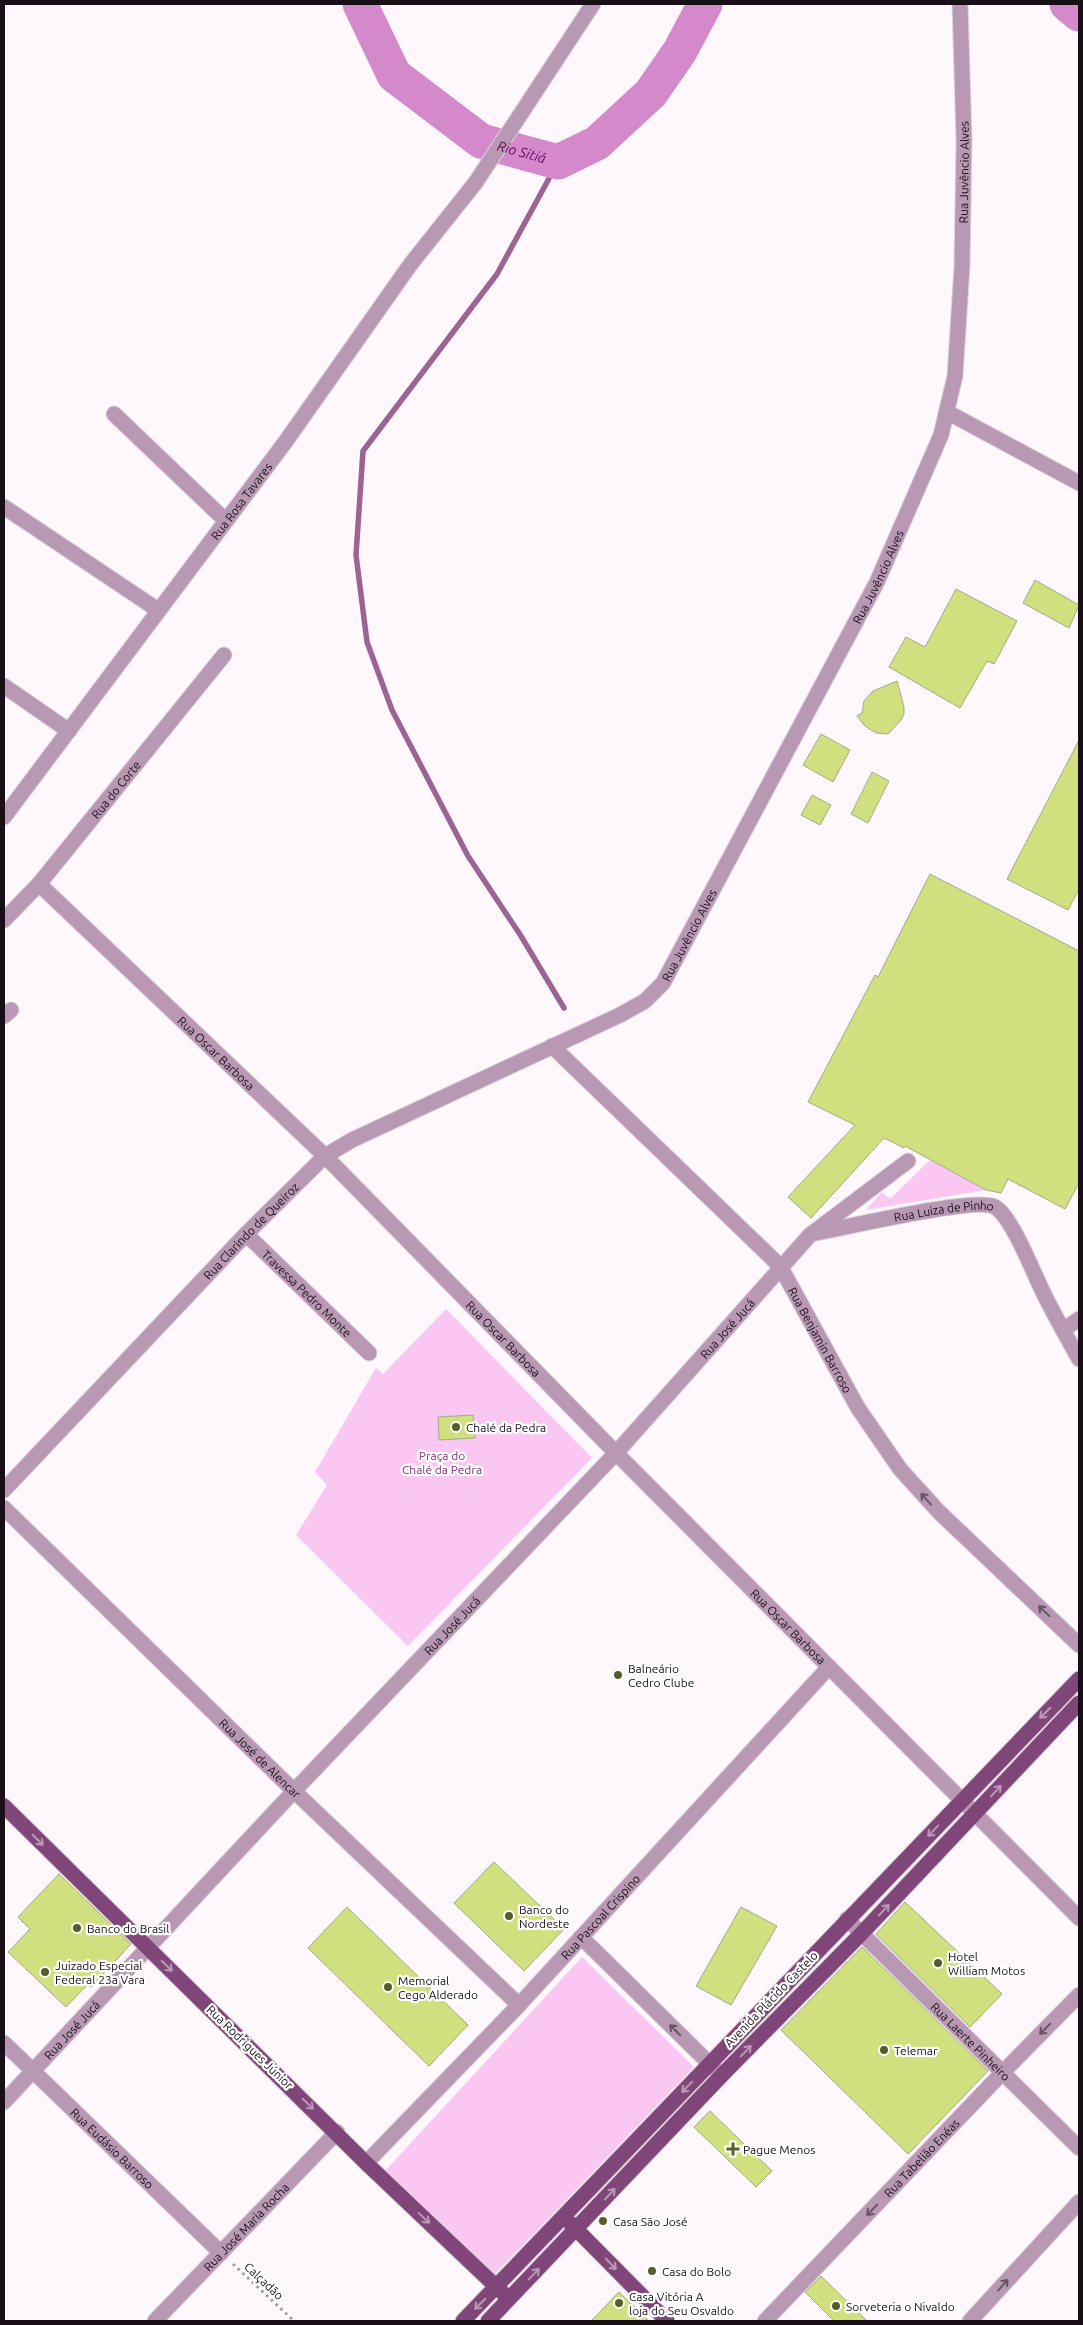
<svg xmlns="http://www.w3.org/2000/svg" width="1083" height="2325" font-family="Ubuntu,sans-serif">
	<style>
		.green { fill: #fac7f2 }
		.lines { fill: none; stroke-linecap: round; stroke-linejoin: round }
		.stream { stroke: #9b6494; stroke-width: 5.5 }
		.river { stroke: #d389ca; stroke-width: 35 }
		.building { fill: #d0e07e; stroke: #a3aa8a }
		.minor-casing { stroke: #d9d3d8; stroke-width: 17 }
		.major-casing { stroke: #d9d3d8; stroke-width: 17 }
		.path { stroke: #a19aa0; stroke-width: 3; stroke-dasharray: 2.5 4; stroke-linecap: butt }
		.minor { stroke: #b998b4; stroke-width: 15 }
		.major { stroke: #804679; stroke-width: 15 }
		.oneway { stroke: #685466 }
		.oneway2 { stroke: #b999b5 }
		.poi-dot { fill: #565e2c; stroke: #fff; stroke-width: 2 }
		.labels { text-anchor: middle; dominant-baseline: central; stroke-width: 4.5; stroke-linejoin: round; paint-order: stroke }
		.street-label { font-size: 12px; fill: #180f17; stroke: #fff }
		.poi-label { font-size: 12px; fill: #180f17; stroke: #fff; text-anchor: start }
		.park-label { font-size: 12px; fill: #852e7e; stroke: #fff }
		.water-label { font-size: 14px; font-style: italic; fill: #670a61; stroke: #fff }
	</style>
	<rect width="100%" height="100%" fill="#fef8fd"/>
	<g class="green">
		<polygon points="930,1160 986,1190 866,1210 882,1192 890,1199"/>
		<polygon points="446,1309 592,1458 408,1646 296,1535 327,1485 315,1472 376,1368 383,1374"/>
		<polygon points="582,1957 694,2067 494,2275 385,2171"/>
	</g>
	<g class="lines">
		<polyline class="stream" points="558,162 497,274 363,451 356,555 367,642 392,710 468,856 521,936 564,1008"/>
		<g class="river">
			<path id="s1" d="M360 4 394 75 481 141 558 162 597 143 651 93 680 51 705 4"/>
			<polyline points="1067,4 1079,14"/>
		</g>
	</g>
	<g class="building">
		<polygon points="1035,580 1079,605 1069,628 1023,603"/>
		<polygon points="956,589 1017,621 994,664 987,661 960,708 889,667 906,637 925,647"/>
		<polygon points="897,681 904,707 904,714 901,720 888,734 876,733 865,726 857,716 862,713 864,701 873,691"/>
		<polygon points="821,734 850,750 833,782 803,765"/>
		<polygon points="1079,740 1079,889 1068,910 1007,879"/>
		<polygon points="872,772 889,781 868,823 851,814"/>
		<polygon points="812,795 831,805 820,825 801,815"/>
		<polygon points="930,874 1079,951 1079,1183 1065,1209 1008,1179 1001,1193 986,1190 905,1146 904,1148 884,1138 811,1218 788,1197 855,1125 808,1102 875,975 878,977"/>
		<polygon points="473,1415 475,1438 439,1440 438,1417"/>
		<polygon points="494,1862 564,1929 524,1971 454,1903"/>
		<polygon points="59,1874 131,1944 91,1987 88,1984 66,2007 8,1952 30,1929 18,1917"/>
		<polygon points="905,1902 1002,1994 970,2027 876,1934"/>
		<polygon points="347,1907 468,2025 429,2066 308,1948"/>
		<polygon points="741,1907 777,1926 731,2005 696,1986"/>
		<polygon points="862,1947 988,2071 908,2154 781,2030"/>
		<polygon points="710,2111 772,2171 756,2187 694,2127"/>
		<polygon points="821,2276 867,2321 834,2321 805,2292"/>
		<polygon points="619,2292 649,2321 591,2321"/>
	</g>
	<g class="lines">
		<g class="minor-casing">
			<g id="minor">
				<polyline points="947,412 1079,483"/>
				<polyline points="114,414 225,520"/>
				<polyline points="4,507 158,610"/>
				<polyline points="4,686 69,731"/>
				<path id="s2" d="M4 817 286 441 410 265 476 182 593 4"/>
				<path id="s3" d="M39 884 325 1156 616 1453 1079 1918"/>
				<path id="s4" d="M4 920 39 884 224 655"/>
				<polyline points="4,1016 11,1010"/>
				<path id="s5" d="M552 1046 780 1266 858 1408 900 1469 939 1512 1079 1645"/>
				<path id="s6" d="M816 1233C844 1228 977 1196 995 1207 1012 1217 1033 1272 1043 1292 1054 1315 1067 1337 1079 1359"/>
				<path id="s7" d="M246 1234 369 1353"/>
				<polyline points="1063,1330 1079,1319"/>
				<path id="s8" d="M4 1490 246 1234 325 1156 352 1140 620 1015 645 1001 663 983 877 582 941 435 955 376 962 266 964 140 960 4"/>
				<path id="s9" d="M4 1508 294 1791 519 2005"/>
				<path id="s10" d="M847 1919 1079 2148"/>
				<polyline points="581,1937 719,2073"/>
				<path id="s11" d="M4 2043 221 2253"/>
				<path id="s12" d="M4 2102 294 1791 616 1453 810 1235 908 1161"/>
				<path id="s13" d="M366 2163 519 2005 829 1667"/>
				<path id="s14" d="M155 2321 337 2132"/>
				<path id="s15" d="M765 2321 1003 2072 1079 1995"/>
				<polyline points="970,2321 1079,2202"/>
			</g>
		</g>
		<g class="major-casing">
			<g id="major">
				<polyline points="4,1806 366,2163 504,2294"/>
				<polyline points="570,2223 667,2321"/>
				<polyline points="463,2321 1079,1679"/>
				<polyline points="488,2321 722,2075 862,1933 1079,1703"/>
			</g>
		</g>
		<polyline class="path" points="233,2264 294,2321"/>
		<use href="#minor" class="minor"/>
		<use href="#major" class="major"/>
	</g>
	<defs><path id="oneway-shaft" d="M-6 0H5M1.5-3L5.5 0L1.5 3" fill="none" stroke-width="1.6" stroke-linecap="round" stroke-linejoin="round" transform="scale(1.25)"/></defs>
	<g class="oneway">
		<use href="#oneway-shaft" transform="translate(926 1499) rotate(-132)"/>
		<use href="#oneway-shaft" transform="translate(1044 1611) rotate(-137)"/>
		<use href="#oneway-shaft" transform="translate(1045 2029) rotate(135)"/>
		<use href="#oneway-shaft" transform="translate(675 2030) rotate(-135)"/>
		<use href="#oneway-shaft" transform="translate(872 2210) rotate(134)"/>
		<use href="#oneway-shaft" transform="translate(1003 2285) rotate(-48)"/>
	</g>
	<g class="oneway2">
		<use href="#oneway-shaft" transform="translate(1045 1713) rotate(135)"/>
		<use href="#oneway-shaft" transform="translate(996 1791) rotate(-47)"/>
		<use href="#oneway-shaft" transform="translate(933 1831) rotate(134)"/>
		<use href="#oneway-shaft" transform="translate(38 1840) rotate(45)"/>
		<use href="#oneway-shaft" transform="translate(884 1910) rotate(-47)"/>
		<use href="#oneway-shaft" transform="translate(167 1966) rotate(44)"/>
		<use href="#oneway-shaft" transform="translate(746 2051) rotate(-46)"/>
		<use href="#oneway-shaft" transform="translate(687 2087) rotate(134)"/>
		<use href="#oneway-shaft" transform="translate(308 2104) rotate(44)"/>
		<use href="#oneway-shaft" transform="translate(610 2194) rotate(-47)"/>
		<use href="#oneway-shaft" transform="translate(424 2218) rotate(43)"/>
		<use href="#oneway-shaft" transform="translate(611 2264) rotate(46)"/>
		<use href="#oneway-shaft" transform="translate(534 2274) rotate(-46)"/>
		<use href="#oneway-shaft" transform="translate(480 2304) rotate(135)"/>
	</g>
	<g class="poi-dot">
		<circle cx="456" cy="1427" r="5"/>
		<circle cx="618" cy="1675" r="5"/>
		<circle cx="509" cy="1916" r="5"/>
		<circle cx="77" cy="1928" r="5"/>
		<circle cx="938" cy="1963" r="5"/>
		<circle cx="45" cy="1972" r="5"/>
		<circle cx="388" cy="1987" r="5"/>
		<circle cx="884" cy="2050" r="5"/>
		<path d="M730.5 2141.5h5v5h5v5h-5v5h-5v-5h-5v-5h5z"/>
		<circle cx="603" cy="2221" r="5"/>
		<circle cx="652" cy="2271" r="5"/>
		<circle cx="619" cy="2303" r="5"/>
		<circle cx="836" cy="2306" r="5"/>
	</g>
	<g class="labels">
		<g class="street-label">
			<text stroke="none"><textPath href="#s8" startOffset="1724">Rua Juvêncio Alves</textPath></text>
			<text stroke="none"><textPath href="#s2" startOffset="395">Rua Rosa Tavares</textPath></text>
			<text stroke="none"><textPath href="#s8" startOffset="1304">Rua Juvêncio Alves</textPath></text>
			<text stroke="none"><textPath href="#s4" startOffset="172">Rua do Corte</textPath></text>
			<text stroke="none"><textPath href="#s8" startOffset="899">Rua Juvêncio Alves</textPath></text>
			<text stroke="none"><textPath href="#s3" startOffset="245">Rua Oscar Barbosa</textPath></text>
			<text stroke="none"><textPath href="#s6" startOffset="130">Rua Luiza de Pinho</textPath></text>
			<text stroke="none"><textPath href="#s8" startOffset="358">Rua Clarindo de Queiroz</textPath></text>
			<text stroke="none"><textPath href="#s7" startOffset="85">Travessa Pedro Monte</textPath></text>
			<text stroke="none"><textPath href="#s12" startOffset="1059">Rua José Jucá</textPath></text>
			<text stroke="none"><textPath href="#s3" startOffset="650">Rua Oscar Barbosa</textPath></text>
			<text stroke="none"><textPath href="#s5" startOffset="401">Rua Benjamin Barroso</textPath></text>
			<text stroke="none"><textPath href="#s12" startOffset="654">Rua José Jucá</textPath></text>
			<text stroke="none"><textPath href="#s3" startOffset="1055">Rua Oscar Barbosa</textPath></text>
			<text stroke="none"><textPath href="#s9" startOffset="358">Rua José de Alencar</textPath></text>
			<text stroke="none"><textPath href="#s13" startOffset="340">Rua Pascoal Crispino</textPath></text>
			<text transform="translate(771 1999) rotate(-46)">Avenida Plácido Castelo</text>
			<text stroke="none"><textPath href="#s12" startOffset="99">Rua José Jucá</textPath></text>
			<text stroke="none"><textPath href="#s10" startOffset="174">Rua Laerte Pinheiro</textPath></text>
			<text transform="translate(250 2047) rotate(44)">Rua Rodrigues Júnior</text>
			<text stroke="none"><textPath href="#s11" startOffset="151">Rua Eudásio Barroso</textPath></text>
			<text stroke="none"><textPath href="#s15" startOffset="226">Rua Tabelião Enéas</textPath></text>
			<text stroke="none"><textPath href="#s14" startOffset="131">Rua José Maria Rocha</textPath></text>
			<text transform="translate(264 2281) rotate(43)">Calçadão</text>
		</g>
		<g class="poi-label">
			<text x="466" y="1427">Chalé da Pedra</text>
			<text x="628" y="1668">Balneário<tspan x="628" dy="14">Cedro Clube</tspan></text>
			<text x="519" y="1909">Banco do<tspan x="519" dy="14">Nordeste</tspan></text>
			<text x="87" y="1928">Banco do Brasil</text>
			<text x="948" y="1956">Hotel<tspan x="948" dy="14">William Motos</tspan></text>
			<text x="55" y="1965">Juizado Especial<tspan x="55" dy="14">Federal 23a Vara</tspan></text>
			<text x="398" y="1980">Memorial<tspan x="398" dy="14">Cego Alderado</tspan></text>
			<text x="894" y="2050">Telemar</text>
			<text x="743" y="2149">Pague Menos</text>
			<text x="613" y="2221">Casa São José</text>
			<text x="662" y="2271">Casa do Bolo</text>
			<text x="629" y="2296">Casa Vitória A<tspan x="629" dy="14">loja do Seu Osvaldo</tspan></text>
			<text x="846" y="2306">Sorveteria o Nivaldo</text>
		</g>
		<g class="park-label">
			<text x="442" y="1455">Praça do<tspan x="442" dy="14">Chalé da Pedra</tspan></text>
		</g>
		<g class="water-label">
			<text stroke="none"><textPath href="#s1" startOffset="230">Rio Sitiá</textPath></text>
		</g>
	</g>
	<rect width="1083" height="2325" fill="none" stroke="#180f17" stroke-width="10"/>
</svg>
